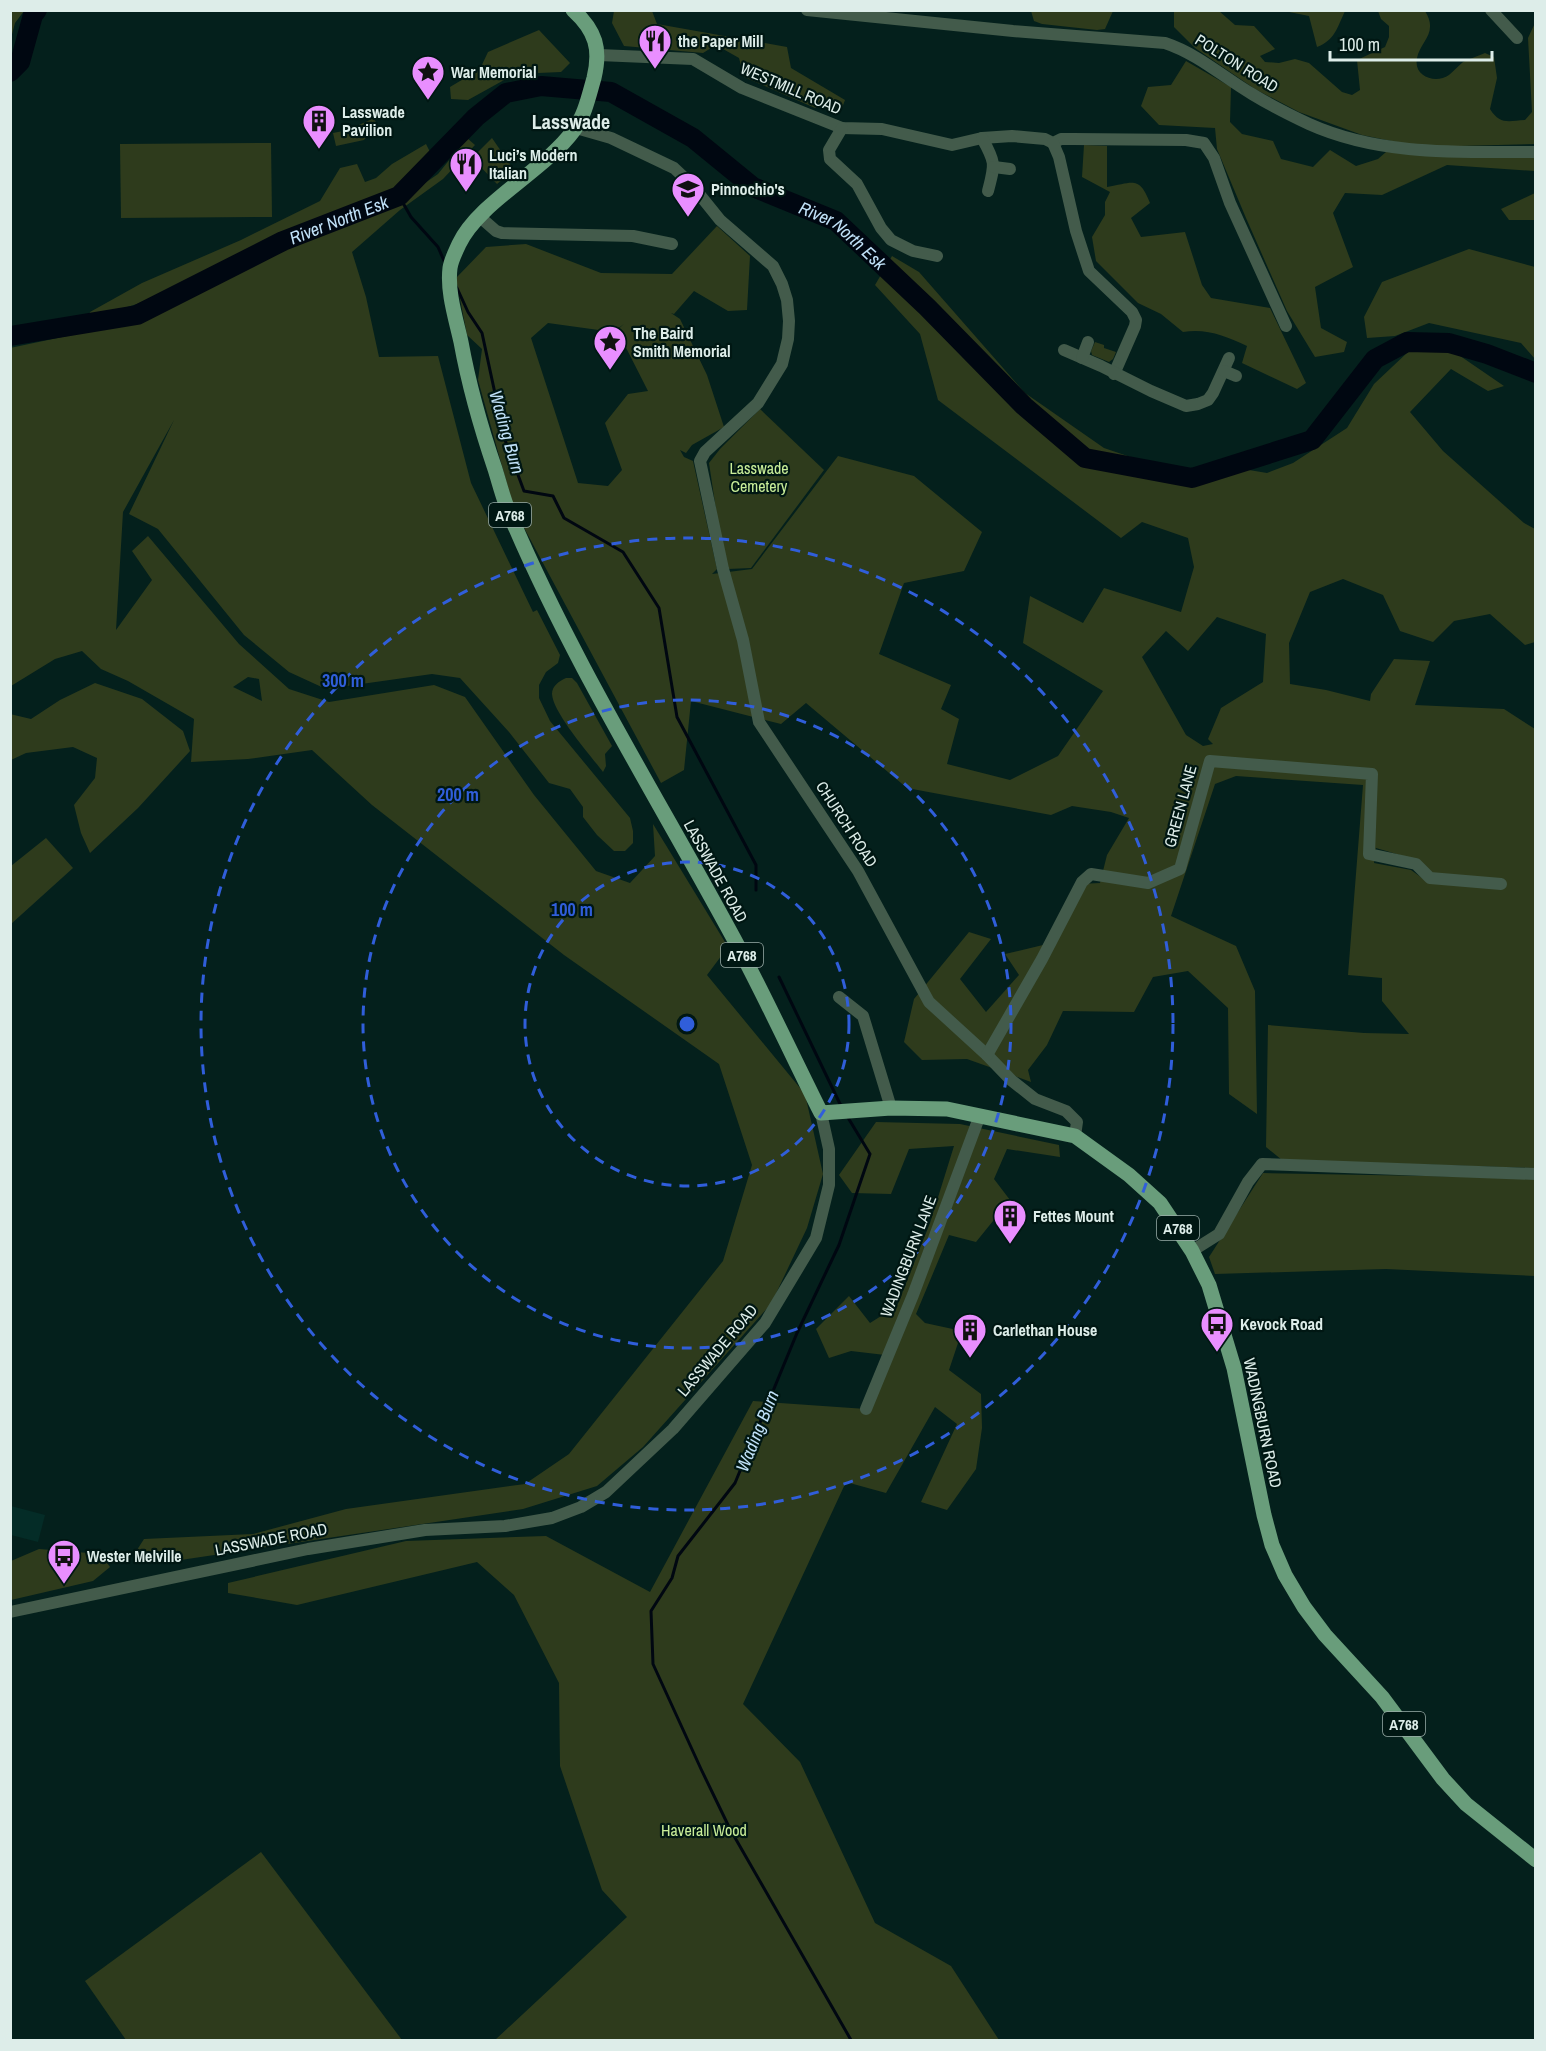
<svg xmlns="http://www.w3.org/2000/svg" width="1546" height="2051" font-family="'Archivo Narrow',sans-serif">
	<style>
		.built { fill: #042c27 }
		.green { fill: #2e3b1c; fill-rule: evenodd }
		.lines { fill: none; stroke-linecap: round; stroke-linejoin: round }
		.stream { stroke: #000711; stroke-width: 3 }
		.river { stroke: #000711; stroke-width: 20 }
		.minor { stroke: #435b4b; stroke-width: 12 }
		.major { stroke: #699d7b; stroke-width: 15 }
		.ring { fill: none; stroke: #305eda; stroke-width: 3; stroke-dasharray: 10 8 }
		.labels { text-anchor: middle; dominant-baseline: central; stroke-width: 4.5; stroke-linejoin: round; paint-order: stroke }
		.shield { fill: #001713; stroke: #9bada9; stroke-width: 1.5 }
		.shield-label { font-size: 15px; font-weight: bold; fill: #ddede9 }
		.poi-label { font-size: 16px; font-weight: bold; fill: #ddede9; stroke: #001713; text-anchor: start }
		.street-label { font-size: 16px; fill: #ddede9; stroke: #001713 }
		.park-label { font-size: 16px; fill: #c9ee99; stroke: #001713 }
		.water-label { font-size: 18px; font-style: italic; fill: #c0e1f8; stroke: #001713 }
		.quarter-label { font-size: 20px; font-weight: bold; fill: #ddede9; stroke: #001713 }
		.centre { fill: #305eda; stroke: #001713; stroke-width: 3 }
		.ring-label { font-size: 18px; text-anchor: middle; font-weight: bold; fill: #305eda; stroke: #001713; stroke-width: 4.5; stroke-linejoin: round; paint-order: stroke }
	</style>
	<rect width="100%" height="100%" fill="#04201c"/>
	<polygon class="built" points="11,1506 45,1515 38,1542 11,1535"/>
	<g class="green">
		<polygon points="11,10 24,11 15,23 11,38"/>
		<polygon points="614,11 652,11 657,24 787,47 791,68 845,100 842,108 815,108 744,77 739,58 716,45 703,53 624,46 612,23"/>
		<polygon points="1031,11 1031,10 1113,11 1105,29 1097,30 1042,24 1034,21"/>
		<path d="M1174 11H1219L1235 25 1254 26 1275 49 1260 56 1265 62 1279 63 1295 59 1309 63 1342 92 1352 95 1360 90 1357 60 1385 47 1389 37V26L1381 19 1378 11H1425C1439 33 1420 42 1417 58 1413 77 1436 84 1449 75 1454 71 1458 66 1463 62 1469 59 1478 56 1485 53L1494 57 1497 78 1490 109C1500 125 1508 121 1525 120L1532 112 1528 38 1535 23V144L1421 147 1362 135 1299 112 1255 89 1195 48 1174 27Z"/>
		<path d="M1284 11H1345C1337 28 1335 40 1317 47L1309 16Z"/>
		<polygon points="539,30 570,63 561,72 515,74 468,100 451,99 450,87 480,69 488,52"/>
		<polygon points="1186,61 1231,87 1230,122 1242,134 1273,141 1281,159 1313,167 1330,150 1356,166 1378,159 1386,152 1535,158 1535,171 1447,165 1382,195 1345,193 1333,213 1353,267 1315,287 1321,328 1347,342 1344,352 1315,357 1287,311 1246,218 1217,149 1215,128 1159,125 1141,106 1148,87 1171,85"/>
		<polygon points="374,118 379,129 369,134 364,140 336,146 333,133 348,130"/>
		<path d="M467 138 475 145 443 179 400 210 352 252 366 297 379 357 438 356 471 483 533 612 537 610 560 655 558 663 546 672 539 685V698L550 721 630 818 633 831V843L625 851H614L597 835 583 817V807L570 789 549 783 509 732 460 678 432 674 326 689 289 672 244 635 158 529 129 514 174 420 123 512 116 630 152 580 132 551 148 536 239 644 289 689 329 702 434 685 465 697 534 795 596 871 630 883 655 856 653 824 728 947 707 975 805 1094 823 1174 807 1228 771 1304 643 1447 597 1486 523 1509 154 1564 135 1553 144 1539 253 1534 346 1509 525 1484 569 1454 723 1261 752 1165 719 1064 564 955 372 805 312 750 248 759 191 762 194 719 128 681 101 669 82 651 55 659 11 686 10 348 138 321 279 250 387 209 438 174ZM248 677 259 679 262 701 233 687Z"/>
		<polygon points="492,138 514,170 497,184 472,158"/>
		<polygon points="271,143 272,217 121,218 120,144"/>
		<polygon points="426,144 430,152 394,188 280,237 137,304 88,319 90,312 142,283 241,240 320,201 340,168 357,164 365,182 376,178 392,164"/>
		<path d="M1084 145 1107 146V187C1133 183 1139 175 1150 203L1131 218 1141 237 1185 232 1202 285 1211 298 1270 308 1306 383 1297 389 1242 363 1247 346C1226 336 1206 328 1183 332L1161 314 1138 303 1096 261 1092 237 1105 215V202L1110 192 1082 177Z"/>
		<polygon points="1535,193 1535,220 1509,220 1501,209"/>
		<path d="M717 226 750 256 747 310 728 311 694 291 674 314 671 313 680 319 707 375 724 427 692 445 686 453 680 450 684 457 693 461 717 569 712 574 752 569 838 456 914 476 982 532 964 571 904 583 879 654 951 685 941 709 959 719 947 764 1010 780 1058 756 1103 691 1023 643 1030 596 1083 623 1104 588 1181 612 1194 567 1188 538 1142 522 1121 538 938 400 920 334 875 285 892 256 919 272 1025 393 1104 448 1207 483 1243 469 1267 473 1293 463 1347 428 1374 384 1409 351 1450 349 1504 386 1488 391 1451 369 1410 412 1443 451 1524 523 1535 529V642L1525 645 1490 614 1454 621 1433 642 1400 631 1383 595 1343 579 1310 592 1289 643 1290 684 1326 690 1370 701 1371 694 1394 659 1430 661 1415 705 1504 709 1535 729V1168L1282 1160 1266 1147 1268 1025 1364 1033 1409 1034 1382 1001V978L1348 975 1363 785 1236 776 1215 784 1171 916 1236 946 1255 991 1257 1114 1229 1094 1228 1008 1188 971 1153 977 1134 1012 1063 1011 1047 1045 1028 1070 1031 1082 967 1059 922 1060 904 1042 914 999 969 932 991 939 960 979 986 1012 1019 975 1005 954 1043 945 1079 884 1100 883 1107 855 1129 818 1111 812 1072 806 1051 815 907 788 806 703 781 724 691 701 684 770 661 783 514 509 478 380 482 349 467 335 456 278 486 247 526 244 601 273 672 274ZM548 323 613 332 624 324 617 330 648 391 628 394 605 423 622 470 608 486 578 483 531 338ZM1217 617 1266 634 1263 682 1221 708 1208 739 1213 744 1203 746 1186 735 1142 657 1166 631 1188 651ZM1376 848 1417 860 1430 873 1429 883 1411 870 1374 863Z"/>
		<polygon points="1469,249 1535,267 1535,359 1521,343 1429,323 1395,336 1367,338 1364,317 1382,282"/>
		<polygon points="1095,342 1104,345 1104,348 1116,352 1113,359 1109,362 1092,355 1091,351"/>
		<polygon points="760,409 824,470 751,568 728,569 721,543 709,463 720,449"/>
		<path d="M566 678H572L577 683 612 746 605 754 606 766 603 772C591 756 553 713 552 694 552 686 559 681 566 678Z"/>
		<polygon points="95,683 142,699 183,731 190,751 138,808 90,853 81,833 74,805 95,778 97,758 73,747 26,753 11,760 10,714 31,719 60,700"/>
		<polygon points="46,838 73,868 11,924 11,866"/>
		<polygon points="876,1122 960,1124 1059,1145 1060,1157 1007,1149 994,1179 1010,1200 976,1242 949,1235 916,1314 925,1323 962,1331 949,1370 981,1394 982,1428 976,1469 947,1510 921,1502 957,1424 935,1407 886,1493 846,1482 743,1704 800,1762 875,1923 951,1966 999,2040 495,2040 627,1917 602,1890 560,1766 559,1683 514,1595 477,1562 297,1605 228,1593 228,1583 406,1541 546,1536 650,1592 753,1401 866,1409 885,1355 851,1351 829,1358 816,1329 849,1296 870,1323 897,1306 930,1223 954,1146 909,1149 891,1194 852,1193 839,1175"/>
		<polygon points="1263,1173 1535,1178 1535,1276 1386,1269 1215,1274 1209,1257"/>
		<polygon points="39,1549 101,1554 110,1567 93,1581 11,1600 11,1561"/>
		<polygon points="261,1852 402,2040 126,2040 85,1981"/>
	</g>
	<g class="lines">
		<g class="stream">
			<polyline points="399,196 411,217 438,247 445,263"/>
			<polyline points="457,288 468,312 482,333 505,440 524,491 553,496 564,518 623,552 659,608 677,717 756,865 756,890"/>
			<polyline points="779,977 842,1108"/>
			<polyline points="847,1116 870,1154 839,1245 797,1333 735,1483 678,1556 672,1578 651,1611 653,1664 701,1769 730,1829 851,2040"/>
		</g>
		<g class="river">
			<polyline points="10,72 20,62 33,15 37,10"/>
			<path id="s1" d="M10 336 137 315 283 241 399 196 476 117 506 93 541 86 611 92 693 138 753 187 836 221 927 307 1024 406 1085 458 1192 478 1312 440 1375 359 1407 342 1449 343 1487 354 1536 373"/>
		</g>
		<g class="minor">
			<path d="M807 10 1013 31 1165 43C1198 54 1223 77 1252 94 1270 105 1290 115 1309 124 1380 156 1459 152 1536 152"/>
			<polyline points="1491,10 1517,38"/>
			<polyline points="599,55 693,59 742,88 842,128 882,129 952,145 982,138 1012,136 1045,139 1053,143 1061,139 1073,139 1186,140 1204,143 1214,158 1230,203 1286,326"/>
			<polyline points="576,128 611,138 674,168 691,184 720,220 773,266 782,284 787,300 789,321 788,339 782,364 758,403 705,452 700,461 723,569 743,640 759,722 858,871 929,1002 987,1055 1011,1080 1035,1099 1066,1111 1077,1122 1075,1136"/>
			<polyline points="842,128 829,150 830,159 857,184 881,228 891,240 913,251 937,256"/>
			<path d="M982 138C996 163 995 164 988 191"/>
			<polyline points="1053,143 1059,157 1076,231 1089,271 1132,312 1136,320 1135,326 1114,374"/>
			<polyline points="994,167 1010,169"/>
			<polyline points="480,217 496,231 502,233 633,236 672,244"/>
			<polyline points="1064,350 1101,366 1151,391 1186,406 1198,404 1208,400 1213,393 1229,358"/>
			<polyline points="1082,358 1088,342"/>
			<polyline points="1224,371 1236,376"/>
			<polyline points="839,997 863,1016 891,1108"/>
			<polyline points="987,1055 1042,959 1082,882 1091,874 1148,883 1180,869 1210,761 1372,774 1369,854 1416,864 1430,878 1501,884"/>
			<polyline points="1192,1251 1219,1234 1248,1182 1262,1164 1536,1174"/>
			<polyline points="866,1409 913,1295 980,1115"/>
			<polyline points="10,1612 308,1549 425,1530 505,1526 552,1518 581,1507 606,1492 673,1429 765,1323 816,1238 829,1185 829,1149 821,1113"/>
		</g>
		<path class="major" d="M573 10C596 31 601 49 594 78 589 95 585 115 574 130 544 171 479 202 459 244 456 251 451 260 450 268 447 292 456 319 461 342 469 386 481 428 495 469 500 485 504 502 511 517 575 668 663 806 740 950 768 1003 794 1059 821 1113L891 1108 947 1109 1075 1136 1129 1175 1160 1203 1192 1251 1209 1285 1234 1368 1264 1515 1272 1545 1285 1575 1304 1607 1325 1635 1382 1697 1443 1779 1466 1804 1536 1860"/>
	</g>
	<g class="ring">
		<circle cx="687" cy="1024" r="162"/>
		<circle cx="687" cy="1024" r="324"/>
		<circle cx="687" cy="1024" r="486"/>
	</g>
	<defs>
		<g id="restaurant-pin" transform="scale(1.725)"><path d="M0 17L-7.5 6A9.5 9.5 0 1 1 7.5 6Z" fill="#e98eff" stroke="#001713"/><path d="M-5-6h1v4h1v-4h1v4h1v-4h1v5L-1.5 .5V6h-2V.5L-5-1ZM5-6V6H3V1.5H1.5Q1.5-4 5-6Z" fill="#111"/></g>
		<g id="sight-pin" transform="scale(1.725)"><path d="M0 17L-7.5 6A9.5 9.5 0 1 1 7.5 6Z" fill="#e98eff" stroke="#001713"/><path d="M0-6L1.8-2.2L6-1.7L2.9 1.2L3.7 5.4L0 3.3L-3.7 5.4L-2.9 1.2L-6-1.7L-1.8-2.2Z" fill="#111"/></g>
		<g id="building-pin" transform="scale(1.725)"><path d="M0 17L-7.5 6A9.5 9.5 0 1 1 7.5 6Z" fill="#e98eff" stroke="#001713"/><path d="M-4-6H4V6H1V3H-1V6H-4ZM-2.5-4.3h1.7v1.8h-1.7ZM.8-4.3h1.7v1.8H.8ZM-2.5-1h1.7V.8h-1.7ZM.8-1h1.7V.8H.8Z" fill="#111"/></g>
		<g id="school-pin" transform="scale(1.725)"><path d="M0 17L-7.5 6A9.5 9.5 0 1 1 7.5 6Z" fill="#e98eff" stroke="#001713"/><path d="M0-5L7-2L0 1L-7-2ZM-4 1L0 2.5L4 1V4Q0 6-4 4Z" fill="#111"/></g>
		<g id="bus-pin" transform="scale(1.725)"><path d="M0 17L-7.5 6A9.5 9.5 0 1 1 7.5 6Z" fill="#e98eff" stroke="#001713"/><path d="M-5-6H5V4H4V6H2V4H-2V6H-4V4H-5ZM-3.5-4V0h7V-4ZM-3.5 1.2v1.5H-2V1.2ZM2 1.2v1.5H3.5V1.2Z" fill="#111"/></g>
	</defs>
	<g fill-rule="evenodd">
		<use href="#restaurant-pin" x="655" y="41"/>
		<use href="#sight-pin" x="428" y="72"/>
		<use href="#building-pin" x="319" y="121"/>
		<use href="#restaurant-pin" x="466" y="164"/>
		<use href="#school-pin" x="688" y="189"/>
		<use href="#sight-pin" x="610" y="342"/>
		<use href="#building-pin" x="1010" y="1216"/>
		<use href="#bus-pin" x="1217" y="1324"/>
		<use href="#building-pin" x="970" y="1330"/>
		<use href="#bus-pin" x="64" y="1556"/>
	</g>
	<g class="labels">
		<g class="shield">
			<rect x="489" y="503" width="42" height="24" rx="4.5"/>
			<rect x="721" y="943" width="42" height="24" rx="4.5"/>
			<rect x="1157" y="1216" width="42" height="24" rx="4.5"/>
			<rect x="1383" y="1712" width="42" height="24" rx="4.5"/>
		</g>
		<g class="shield-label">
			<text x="510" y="515">A768</text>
			<text x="742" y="955">A768</text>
			<text x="1178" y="1228">A768</text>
			<text x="1404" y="1724">A768</text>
		</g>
		<g class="poi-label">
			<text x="678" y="41">the Paper Mill</text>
			<text x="451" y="72">War Memorial</text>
			<text x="342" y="112">Lasswade<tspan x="342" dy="18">Pavilion</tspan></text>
			<text x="489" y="155">Luci’s Modern<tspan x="489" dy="18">Italian</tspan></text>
			<text x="711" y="189">Pinnochio's</text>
			<text x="633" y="333">The Baird<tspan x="633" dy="18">Smith Memorial</tspan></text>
			<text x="1033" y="1216">Fettes Mount</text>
			<text x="1240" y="1324">Kevock Road</text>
			<text x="993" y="1330">Carlethan House</text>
			<text x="87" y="1556">Wester Melville</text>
		</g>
		<g class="street-label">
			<text transform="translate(1237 63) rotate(32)">POLTON ROAD</text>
			<text transform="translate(791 88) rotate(23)">WESTMILL ROAD</text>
			<text transform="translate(1180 806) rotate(-75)">GREEN LANE</text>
			<text transform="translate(847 824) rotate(57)">CHURCH ROAD</text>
			<text transform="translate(716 871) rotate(61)">LASSWADE ROAD</text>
			<text transform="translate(908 1256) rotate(-69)">WADINGBURN LANE</text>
			<text transform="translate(717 1350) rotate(-50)">LASSWADE ROAD</text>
			<text transform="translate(1263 1423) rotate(78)">WADINGBURN ROAD</text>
			<text transform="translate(271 1539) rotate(-11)">LASSWADE ROAD</text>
		</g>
		<g class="park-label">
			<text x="759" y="468">Lasswade<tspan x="759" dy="18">Cemetery</tspan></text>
			<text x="704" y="1830">Haverall Wood</text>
		</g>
		<g class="water-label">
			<text stroke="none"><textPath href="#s1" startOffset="352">River North Esk</textPath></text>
			<text stroke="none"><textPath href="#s1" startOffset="946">River North Esk</textPath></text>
			<text transform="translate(507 432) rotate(74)">Wading Burn</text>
			<text transform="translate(757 1431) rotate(-68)">Wading Burn</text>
		</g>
		<g class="quarter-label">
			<text x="571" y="121">Lasswade</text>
		</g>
	</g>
	<circle cx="687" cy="1024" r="9" class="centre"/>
	<g class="ring-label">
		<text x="343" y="687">300 m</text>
		<text x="458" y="801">200 m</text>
		<text x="572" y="916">100 m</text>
	</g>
	<rect width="1546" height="2051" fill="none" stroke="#ddede9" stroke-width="24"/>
	<path d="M1330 51v9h162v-9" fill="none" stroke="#ddede9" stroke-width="3"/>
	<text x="1339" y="51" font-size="18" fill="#ddede9" stroke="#001713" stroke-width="4.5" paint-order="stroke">100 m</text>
</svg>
